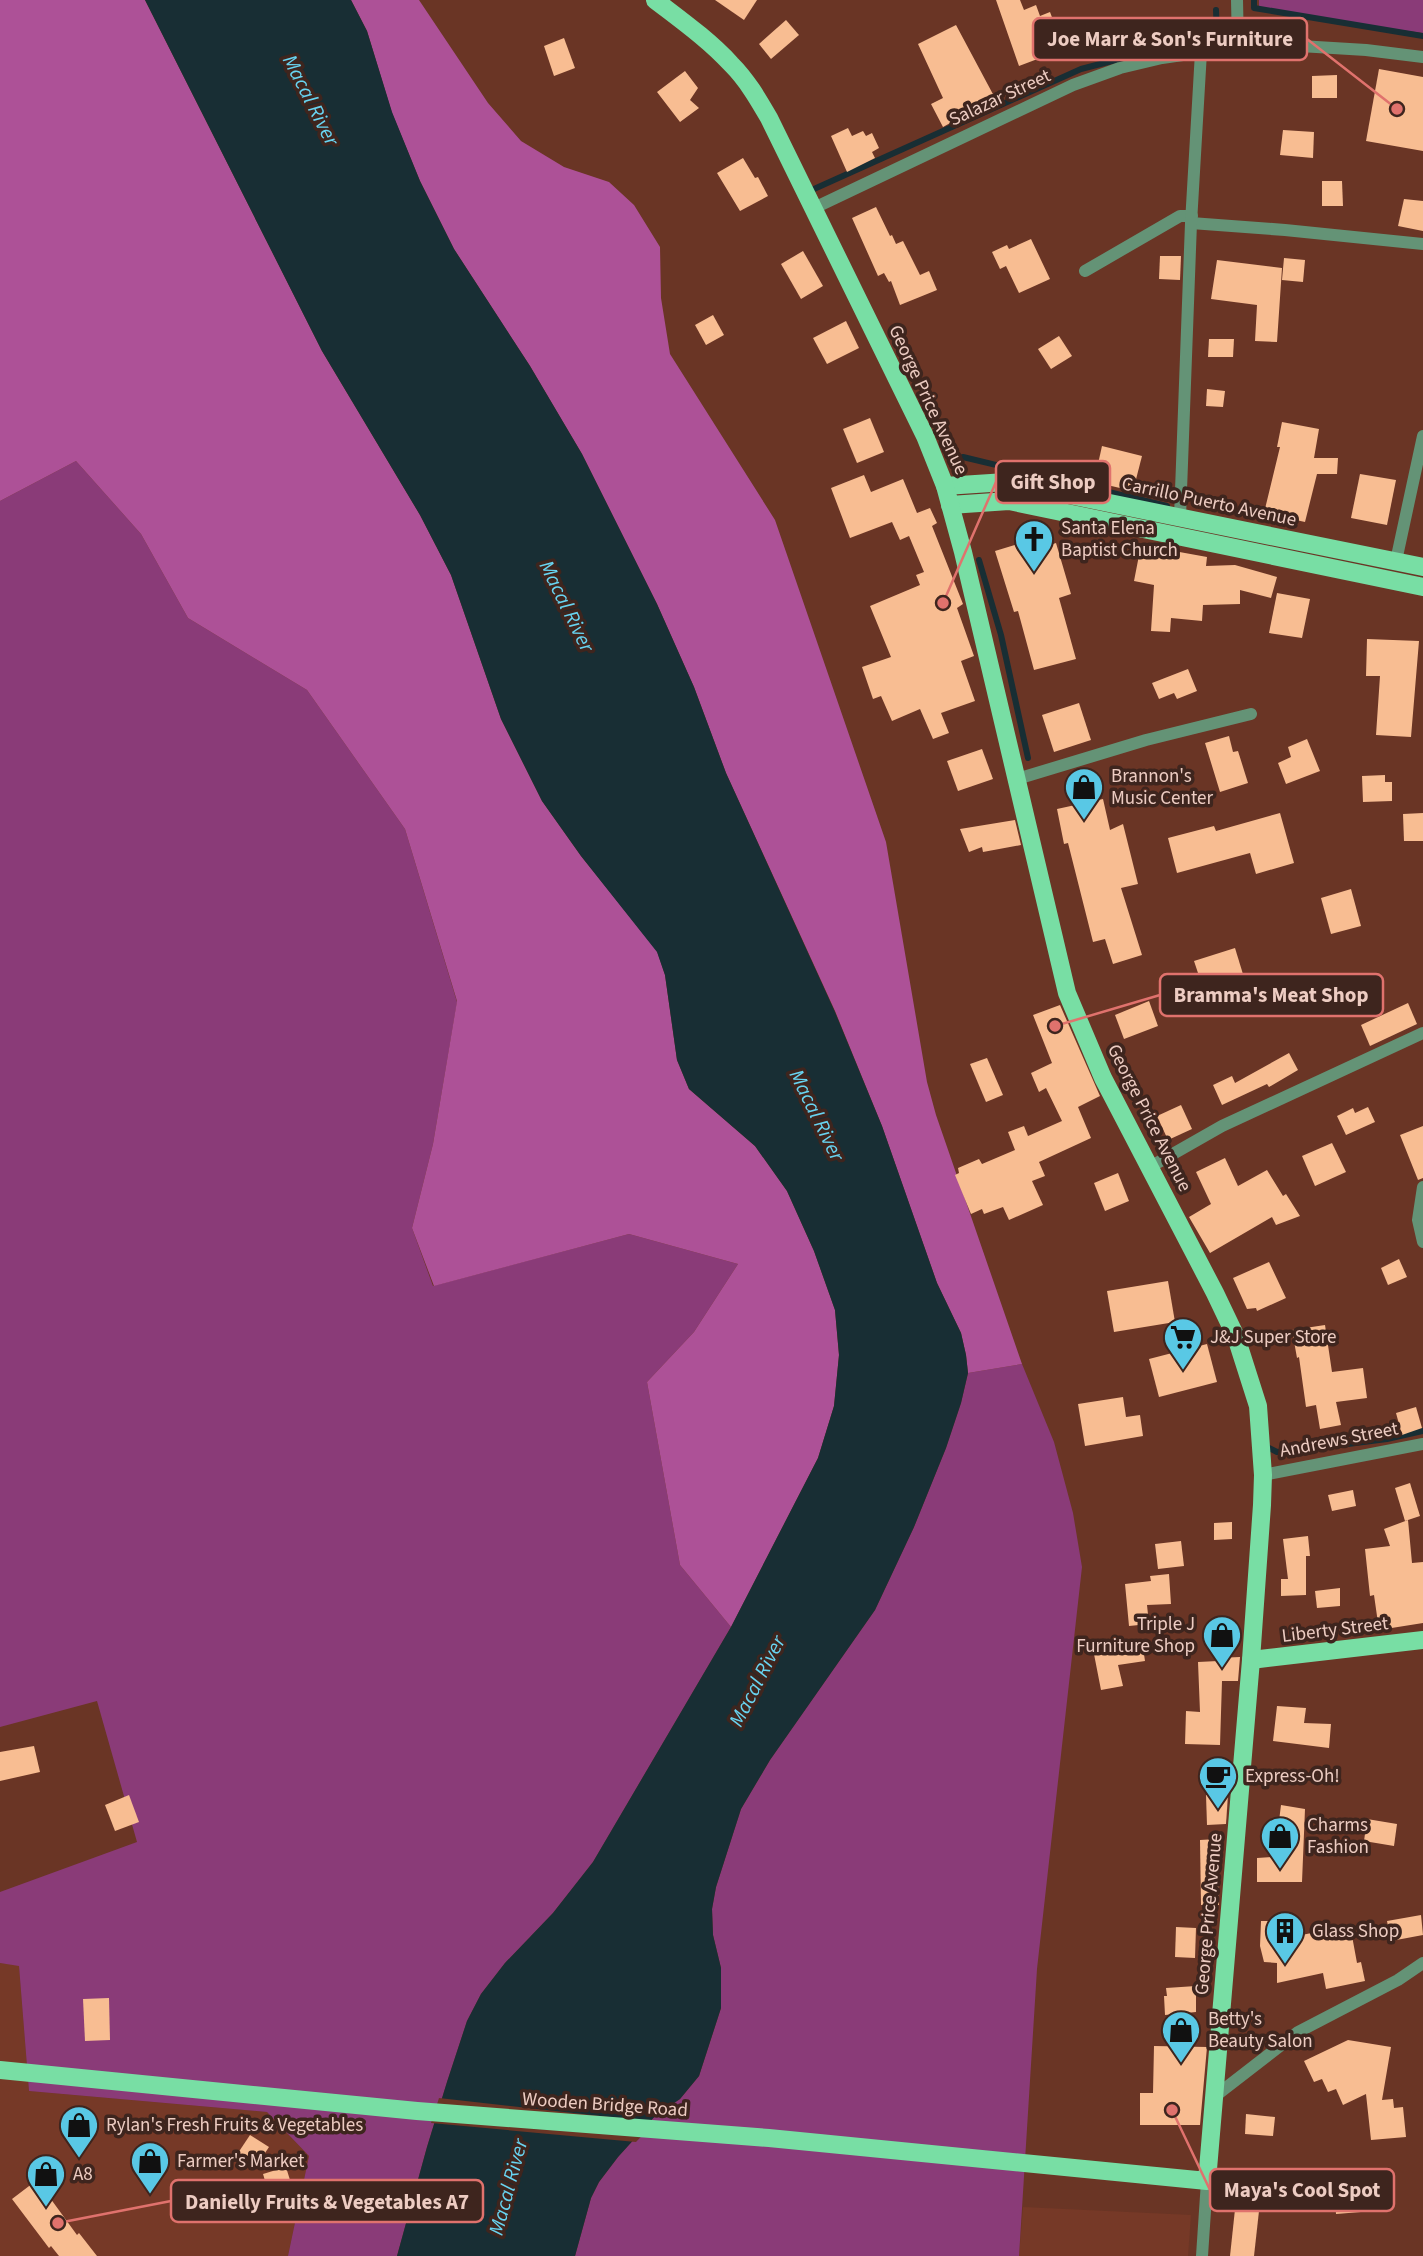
<svg xmlns="http://www.w3.org/2000/svg" width="1423" height="2256" font-family="'Source Sans 3',sans-serif">
	<style>
		.built { fill: #763927 }
		.green { fill: #8a3b78 }
		.forest { fill: #ad5197 }
		.water { fill: #182e34 }
		.pier { fill: #6a3525 }
		.lines { fill: none; stroke-linecap: round; stroke-linejoin: round }
		.stream { stroke: #182e34; stroke-width: 6 }
		.building { fill: #f8bd92 }
		.minor { stroke: #649376; stroke-width: 12 }
		.major { stroke: #78dea4; stroke-width: 18 }
		.labels { text-anchor: middle; dominant-baseline: central; stroke-width: 7; stroke-linejoin: round; paint-order: stroke }
		.street-label { font-size: 19px; fill: #edccc2; stroke: #3e251e }
		.poi-label { font-size: 19px; fill: #edccc2; stroke: #3e251e; text-anchor: start }
		.water-label { font-size: 21px; font-style: italic; fill: #68d4f1; stroke: #3e251e }
		.leader { fill: none; stroke: #e0726d; stroke-width: 2.5 }
		.callout-dot { fill: #e0726d; stroke: #3e251e; stroke-width: 2.5 }
		.callout { fill: #3e251e; stroke: #e0726d; stroke-width: 2.5 }
		.callout-label { font-size: 21px; text-anchor: middle; font-weight: bold; fill: #edccc2 }
	</style>
	<rect width="100%" height="100%" fill="#6a3525"/>
	<g class="built">
		<polygon points="0,1963 19,1965 29,2091 267,2112 309,2156 288,2256 0,2256"/>
		<polygon points="1023,2207 1191,2215 1188,2256 1019,2256"/>
	</g>
	<g class="green">
		<polygon points="1259,0 1423,0 1423,33 1259,11"/>
		<polygon points="76,461 141,534 188,618 307,690 405,829 457,1002 433,1144 412,1228 433,1286 629,1234 738,1264 694,1332 647,1382 680,1565 731,1627 593,1862 553,1913 505,1963 481,1994 467,2021 447,2082 427,2147 397,2256 288,2256 309,2156 267,2112 29,2091 19,1966 0,1963 0,1892 137,1842 97,1701 0,1727 0,501"/>
		<polygon points="1022,1364 1054,1442 1073,1513 1082,1567 1037,1969 1019,2256 575,2256 591,2198 599,2182 618,2157 656,2115 680,2099 699,2076 721,2008 721,1968 713,1935 712,1909 716,1887 741,1809 770,1760 875,1610 914,1527 946,1448 961,1403 968,1373"/>
	</g>
	<g class="forest">
		<polygon points="0,0 145,0 322,351 420,515 451,575 501,719 542,801 581,856 657,951 665,975 677,1060 689,1089 755,1146 787,1191 814,1251 835,1310 839,1355 834,1406 818,1458 731,1627 680,1565 647,1382 694,1332 738,1264 629,1234 434,1286 412,1228 433,1144 457,1001 405,829 307,690 188,618 141,534 76,461 0,501"/>
		<polygon points="351,0 419,0 488,103 521,141 564,167 609,182 634,205 660,247 661,298 670,354 775,520 886,842 927,1082 936,1115 1022,1364 968,1373 966,1355 961,1333 937,1283 882,1126 835,1011 726,773 694,687 657,604 582,454 530,366 454,249 420,181 392,113 367,31"/>
	</g>
	<polygon class="water" points="145,0 351,0 367,31 392,112 420,181 454,249 530,366 582,454 657,604 694,687 726,773 835,1012 882,1126 937,1283 961,1333 966,1355 968,1373 961,1403 946,1448 914,1527 875,1610 770,1760 741,1809 716,1887 712,1909 713,1935 721,1968 721,2008 699,2076 680,2099 656,2115 618,2157 599,2182 591,2198 575,2256 397,2256 427,2147 447,2082 467,2021 481,1994 505,1963 553,1913 593,1862 731,1627 818,1458 834,1406 839,1355 835,1310 814,1251 787,1191 755,1146 689,1089 677,1060 665,975 657,952 581,856 542,801 501,719 451,575 420,515 322,351"/>
	<polygon class="pier" points="439,2098 655,2122 636,2142 431,2123"/>
	<g class="lines">
		<g class="stream">
			<polyline points="1254,0 1254,8 1423,36"/>
			<polyline points="814,189 1081,69 1217,34 1216,10"/>
			<polyline points="963,457 1167,506"/>
			<polyline points="979,560 1001,635 1028,758"/>
			<polyline points="1269,1448 1277,1452 1293,1451 1387,1439 1423,1431"/>
		</g>
	</g>
	<g class="building">
		<polygon points="715,0 757,0 744,20"/>
		<polygon points="996,0 1020,0 1024,10 1036,5 1040,16 1050,12 1064,49 1019,66"/>
		<polygon points="786,20 799,35 771,59 759,44"/>
		<polygon points="956,25 995,98 943,127 931,104 943,98 918,44"/>
		<polygon points="564,38 575,68 554,76 544,46"/>
		<polygon points="1379,69 1423,77 1423,151 1366,141"/>
		<polygon points="685,71 698,88 690,100 699,108 680,122 657,92"/>
		<polygon points="1337,75 1337,98 1312,98 1312,76"/>
		<polygon points="848,128 852,136 863,131 866,136 872,133 879,148 872,152 875,158 847,172 831,136"/>
		<polygon points="1283,130 1314,132 1313,158 1280,155"/>
		<polygon points="743,158 755,178 758,177 768,196 740,211 717,173"/>
		<polygon points="1322,181 1342,181 1343,206 1322,206"/>
		<polygon points="1404,199 1423,201 1423,231 1398,226"/>
		<polygon points="876,207 890,236 892,235 896,244 903,241 920,275 929,271 937,290 900,305 891,281 889,282 884,273 878,276 852,218"/>
		<polygon points="1031,239 1050,279 1019,293 1006,266 1000,269 992,252 1007,245 1009,249"/>
		<polygon points="803,251 823,286 801,299 781,264"/>
		<polygon points="1160,256 1181,256 1180,280 1159,279"/>
		<polygon points="1284,258 1305,260 1303,282 1282,280"/>
		<polygon points="1217,260 1282,268 1277,342 1255,341 1257,305 1211,299"/>
		<polygon points="713,315 724,335 706,345 695,325"/>
		<polygon points="846,321 859,348 827,364 813,338"/>
		<polygon points="1059,336 1072,356 1051,369 1038,349"/>
		<polygon points="1209,339 1234,339 1233,357 1208,357"/>
		<polygon points="1207,389 1225,391 1223,407 1206,406"/>
		<polygon points="870,418 884,452 857,463 843,429"/>
		<polygon points="1282,422 1319,429 1314,458 1338,458 1337,474 1317,474 1305,522 1264,513 1280,447 1277,447"/>
		<polygon points="1102,446 1142,456 1133,491 1094,482"/>
		<polygon points="1360,474 1396,480 1387,525 1351,518"/>
		<polygon points="864,475 871,492 903,479 917,513 930,508 937,523 932,526 963,604 957,608 974,656 961,661 975,701 941,713 949,733 933,739 920,709 892,721 881,696 873,699 862,667 891,657 870,606 920,585 916,575 924,572 909,536 900,540 892,522 850,538 831,488"/>
		<polygon points="1028,541 1032,551 1056,543 1071,594 1059,598 1076,659 1034,670 1018,611 1014,612 995,551"/>
		<polygon points="1141,545 1207,557 1206,566 1235,565 1277,577 1271,598 1240,590 1240,604 1203,605 1202,621 1171,618 1170,632 1151,631 1154,585 1134,581"/>
		<polygon points="1277,593 1310,599 1302,638 1269,633"/>
		<polygon points="1367,639 1419,641 1411,737 1376,735 1380,676 1366,676"/>
		<polygon points="1188,669 1197,691 1177,699 1174,693 1159,699 1152,683"/>
		<polygon points="1079,703 1091,740 1054,752 1042,715"/>
		<polygon points="1229,736 1233,752 1238,751 1248,783 1220,792 1205,743"/>
		<polygon points="1307,739 1320,771 1286,784 1278,763 1291,757 1288,747"/>
		<polygon points="982,749 993,779 958,791 947,761"/>
		<polygon points="1385,775 1385,782 1392,782 1392,801 1363,802 1362,776"/>
		<polygon points="1103,799 1110,830 1123,824 1138,884 1121,888 1142,955 1113,964 1105,939 1093,942 1068,843 1064,844 1057,809"/>
		<polygon points="1280,813 1294,863 1256,874 1250,853 1177,873 1168,838 1214,826 1216,831"/>
		<polygon points="1423,813 1423,841 1404,841 1403,814"/>
		<polygon points="1015,820 1021,845 983,852 982,847 969,852 960,829"/>
		<polygon points="1351,889 1361,926 1331,934 1321,898"/>
		<polygon points="1235,948 1246,984 1206,997 1194,961"/>
		<polygon points="1149,1001 1158,1026 1124,1039 1115,1015"/>
		<polygon points="1408,1003 1417,1024 1370,1046 1361,1025"/>
		<polygon points="1060,1005 1100,1096 1078,1107 1091,1138 1039,1162 1045,1176 1032,1181 1043,1205 1009,1220 1003,1207 984,1214 982,1209 971,1214 955,1175 959,1173 958,1168 979,1159 982,1164 1015,1150 1008,1132 1024,1126 1028,1136 1062,1121 1046,1088 1039,1092 1031,1073 1052,1063 1033,1015"/>
		<polygon points="1289,1053 1298,1070 1269,1087 1267,1084 1222,1105 1213,1085 1232,1076 1235,1083"/>
		<polygon points="987,1058 1003,1095 986,1102 970,1064"/>
		<polygon points="1181,1105 1192,1129 1168,1140 1157,1116"/>
		<polygon points="1368,1107 1375,1122 1346,1135 1337,1116 1353,1108 1355,1113"/>
		<polygon points="1423,1126 1423,1178 1418,1180 1400,1135"/>
		<polygon points="1332,1143 1346,1172 1315,1186 1302,1156"/>
		<polygon points="1225,1158 1238,1186 1267,1170 1283,1196 1286,1194 1300,1216 1276,1225 1272,1217 1210,1253 1189,1217 1211,1204 1196,1172"/>
		<polygon points="1118,1173 1129,1201 1105,1211 1094,1183"/>
		<polygon points="1399,1259 1407,1277 1388,1285 1381,1268"/>
		<polygon points="1269,1262 1286,1298 1257,1311 1256,1308 1247,1309 1233,1278"/>
		<polygon points="1168,1281 1175,1322 1114,1332 1107,1291"/>
		<polygon points="1325,1325 1332,1372 1363,1368 1367,1398 1336,1402 1341,1425 1320,1429 1316,1405 1306,1407 1299,1357 1297,1358 1292,1330"/>
		<polygon points="1207,1344 1217,1382 1159,1397 1149,1359"/>
		<polygon points="1123,1397 1126,1417 1140,1415 1143,1436 1085,1446 1078,1404"/>
		<polygon points="1416,1407 1422,1428 1402,1435 1396,1413"/>
		<polygon points="1410,1483 1420,1516 1405,1521 1395,1488"/>
		<polygon points="1353,1490 1356,1506 1332,1511 1328,1495"/>
		<polygon points="1408,1520 1412,1563 1423,1562 1423,1623 1379,1630 1374,1595 1370,1596 1365,1549 1390,1546 1384,1529"/>
		<polygon points="1232,1522 1232,1539 1214,1540 1214,1523"/>
		<polygon points="1308,1536 1310,1556 1306,1556 1306,1595 1281,1596 1281,1579 1288,1579 1283,1539"/>
		<polygon points="1181,1541 1184,1566 1158,1569 1155,1544"/>
		<polygon points="1169,1574 1171,1604 1147,1605 1149,1624 1129,1626 1125,1584 1151,1581 1150,1576"/>
		<polygon points="1340,1588 1340,1606 1317,1608 1315,1591"/>
		<polygon points="1142,1641 1145,1661 1118,1665 1123,1686 1101,1690 1093,1649"/>
		<polygon points="1240,1657 1238,1681 1222,1681 1220,1745 1185,1744 1186,1711 1200,1712 1198,1662 1218,1661 1218,1658"/>
		<polygon points="1277,1706 1306,1708 1304,1723 1331,1724 1329,1748 1273,1741"/>
		<polygon points="34,1746 40,1772 0,1781 0,1752"/>
		<polygon points="129,1795 139,1822 115,1831 105,1805"/>
		<polygon points="1206,1795 1228,1795 1226,1824 1207,1825"/>
		<polygon points="1281,1805 1305,1809 1302,1882 1257,1882 1257,1858 1273,1857 1274,1821 1279,1821"/>
		<polygon points="1367,1819 1397,1824 1394,1846 1364,1841"/>
		<polygon points="1217,1839 1219,1905 1201,1905 1200,1840"/>
		<polygon points="1421,1915 1423,1935 1391,1941 1387,1921"/>
		<polygon points="1261,1921 1297,1921 1297,1936 1350,1925 1357,1963 1361,1962 1365,1981 1326,1989 1323,1973 1277,1983 1277,1963 1264,1962 1260,1946"/>
		<polygon points="1176,1927 1196,1928 1195,1958 1175,1957"/>
		<polygon points="1196,1986 1196,2012 1165,2015 1164,1996 1167,1996 1166,1988"/>
		<polygon points="109,1998 110,2040 85,2041 83,1999"/>
		<polygon points="1348,2040 1391,2047 1382,2100 1393,2099 1394,2108 1403,2107 1406,2137 1371,2140 1366,2094 1343,2105 1336,2089 1328,2092 1322,2079 1314,2082 1304,2061"/>
		<polygon points="1154,2046 1207,2047 1200,2125 1140,2125 1140,2093 1153,2093"/>
		<polygon points="1246,2114 1275,2117 1273,2136 1245,2134"/>
		<polygon points="250,2135 269,2147 257,2165 238,2153"/>
		<polygon points="286,2167 293,2190 270,2197 263,2174"/>
		<polygon points="37,2180 77,2235 79,2233 97,2256 59,2256 51,2246 49,2248 12,2199"/>
		<polygon points="1359,2186 1361,2212 1336,2214 1334,2188"/>
		<polygon points="1236,2200 1260,2202 1254,2256 1230,2256"/>
	</g>
	<g class="lines">
		<g class="minor">
			<polyline points="1237,0 1238,47"/>
			<polyline points="812,209 1073,85 1120,68 1162,58 1238,47 1300,46 1366,50 1423,57"/>
			<polyline points="1191,223 1285,230 1423,244"/>
			<polyline points="1085,271 1180,216 1192,216"/>
			<polyline points="1180,517 1191,223 1201,52"/>
			<polyline points="1396,561 1423,436"/>
			<polyline points="1017,779 1146,740 1251,714"/>
			<polyline points="1150,1167 1222,1126 1423,1033"/>
			<polyline points="1423,1187 1418,1220 1423,1242"/>
			<polyline points="1263,1475 1423,1444"/>
			<polyline points="1214,2097 1298,2032 1398,1980 1423,1963"/>
			<polyline points="1202,2256 1207,2181"/>
		</g>
		<g class="major">
			<polyline points="945,486 1006,482 1423,567"/>
			<polyline points="950,505 1009,501 1423,587"/>
			<polyline points="1251,1660 1423,1640"/>
			<path d="M0 2070 417 2111 769 2138 1207 2181 1251 1660 1262 1505 1263 1475 1258 1406 1236 1337 1215 1293 1103 1078 1067 993 963 552 945 486 925 436 769 118C758 99 747 80 731 64 709 40 681 20 655 0"/>
		</g>
	</g>
	<defs>
		<g id="church-pin" transform="scale(2.0125)"><path d="M0 17L-7.5 6A9.5 9.5 0 1 1 7.5 6Z" fill="#59c8e5" stroke="#3e251e"/><path d="M-1.2-6h2.4v3.5h3.3v2.4h-3.3V6h-2.4V-.1h-3.3v-2.4h3.3Z" fill="#111"/></g>
		<g id="shop-pin" transform="scale(2.0125)"><path d="M0 17L-7.5 6A9.5 9.5 0 1 1 7.5 6Z" fill="#59c8e5" stroke="#3e251e"/><path d="M-5-2.5h2.3a2.7 3.5 0 0 1 5.4 0H5L5.5 6h-11ZM-1.5-2.5h3a1.5 2.3 0 0 0-3 0Z" fill="#111"/></g>
		<g id="supermarket-pin" transform="scale(2.0125)"><path d="M0 17L-7.5 6A9.5 9.5 0 1 1 7.5 6Z" fill="#59c8e5" stroke="#3e251e"/><path d="M-6-5.5h2.5l.6 2H6L4.5 2H-2.5L-4.4-4H-6ZM-1.5 3.2a1.3 1.3 0 1 0 .1 0ZM3 3.2a1.3 1.3 0 1 0 .1 0Z" fill="#111"/></g>
		<g id="cafe-pin" transform="scale(2.0125)"><path d="M0 17L-7.5 6A9.5 9.5 0 1 1 7.5 6Z" fill="#59c8e5" stroke="#3e251e"/><path d="M-5.5-4.5H6V0H3Q3 3.5 0 3.5H-2.5Q-5.5 3.5-5.5 0ZM3-3.2v2h1.7v-2ZM-6 4.5H4V6H-6Z" fill="#111"/></g>
		<g id="building-pin" transform="scale(2.0125)"><path d="M0 17L-7.5 6A9.5 9.5 0 1 1 7.5 6Z" fill="#59c8e5" stroke="#3e251e"/><path d="M-4-6H4V6H1V3H-1V6H-4ZM-2.5-4.3h1.7v1.8h-1.7ZM.8-4.3h1.7v1.8H.8ZM-2.5-1h1.7V.8h-1.7ZM.8-1h1.7V.8H.8Z" fill="#111"/></g>
	</defs>
	<g fill-rule="evenodd">
		<use href="#church-pin" x="1034" y="539"/>
		<use href="#shop-pin" x="1084" y="787"/>
		<use href="#supermarket-pin" x="1183" y="1337"/>
		<use href="#shop-pin" x="1222" y="1635"/>
		<use href="#cafe-pin" x="1218" y="1776"/>
		<use href="#shop-pin" x="1280" y="1836"/>
		<use href="#building-pin" x="1285" y="1931"/>
		<use href="#shop-pin" x="1181" y="2030"/>
		<use href="#shop-pin" x="79" y="2125"/>
		<use href="#shop-pin" x="150" y="2161"/>
		<use href="#shop-pin" x="46" y="2174"/>
	</g>
	<g class="labels">
		<g class="street-label">
			<text transform="translate(1000 98) rotate(-25)">Salazar Street</text>
			<text transform="translate(928 400) rotate(65)">George Price Avenue</text>
			<text transform="translate(1209 502) rotate(12)">Carrillo Puerto Avenue</text>
			<text transform="translate(1149 1118) rotate(63)">George Price Avenue</text>
			<text transform="translate(1339 1440) rotate(-11)">Andrews Street</text>
			<text transform="translate(1335 1630) rotate(-7)">Liberty Street</text>
			<text transform="translate(1209 1914) rotate(-85)">George Price Avenue</text>
			<text transform="translate(605 2105) rotate(4)">Wooden Bridge Road</text>
		</g>
		<g class="poi-label">
			<text x="1061" y="528">Santa Elena<tspan x="1061" dy="22">Baptist Church</tspan></text>
			<text x="1111" y="776">Brannon's<tspan x="1111" dy="22">Music Center</tspan></text>
			<text x="1210" y="1337">J&amp;J Super Store</text>
			<text x="1195" y="1624" text-anchor="end">Triple J<tspan x="1195" dy="22">Furniture Shop</tspan></text>
			<text x="1245" y="1776">Express-Oh!</text>
			<text x="1307" y="1825">Charms<tspan x="1307" dy="22">Fashion</tspan></text>
			<text x="1312" y="1931">Glass Shop</text>
			<text x="1208" y="2019">Betty's<tspan x="1208" dy="22">Beauty Salon</tspan></text>
			<text x="106" y="2125">Rylan's Fresh Fruits &amp; Vegetables</text>
			<text x="177" y="2161">Farmer's Market</text>
			<text x="73" y="2174">A8</text>
		</g>
		<g class="water-label">
			<text transform="translate(311 100) rotate(63)">Macal River</text>
			<text transform="translate(567 606) rotate(64)">Macal River</text>
			<text transform="translate(817 1115) rotate(64)">Macal River</text>
			<text transform="translate(757 1681) rotate(-63)">Macal River</text>
			<text transform="translate(508 2187) rotate(-75)">Macal River</text>
		</g>
	</g>
	<path class="leader" d="M1397 109L1307 39M943 603L996 482M1055 1026L1160 995M1172 2110L1210 2190M58 2223L171 2201"/>
	<g class="callout-dot">
		<circle cx="1397" cy="109" r="7"/>
		<circle cx="943" cy="603" r="7"/>
		<circle cx="1055" cy="1026" r="7"/>
		<circle cx="1172" cy="2110" r="7"/>
		<circle cx="58" cy="2223" r="7"/>
	</g>
	<g class="callout">
		<rect x="1033" y="18" width="274" height="42" rx="7"/>
		<rect x="996" y="461" width="114" height="42" rx="7"/>
		<rect x="1160" y="974" width="223" height="42" rx="7"/>
		<rect x="1210" y="2169" width="184" height="42" rx="7"/>
		<rect x="171" y="2180" width="312" height="42" rx="7"/>
	</g>
	<g class="callout-label">
		<text x="1170" y="46">Joe Marr &amp; Son's Furniture</text>
		<text x="1053" y="489">Gift Shop</text>
		<text x="1271" y="1002">Bramma's Meat Shop</text>
		<text x="1302" y="2197">Maya's Cool Spot</text>
		<text x="327" y="2209">Danielly Fruits &amp; Vegetables A7</text>
	</g>
</svg>
